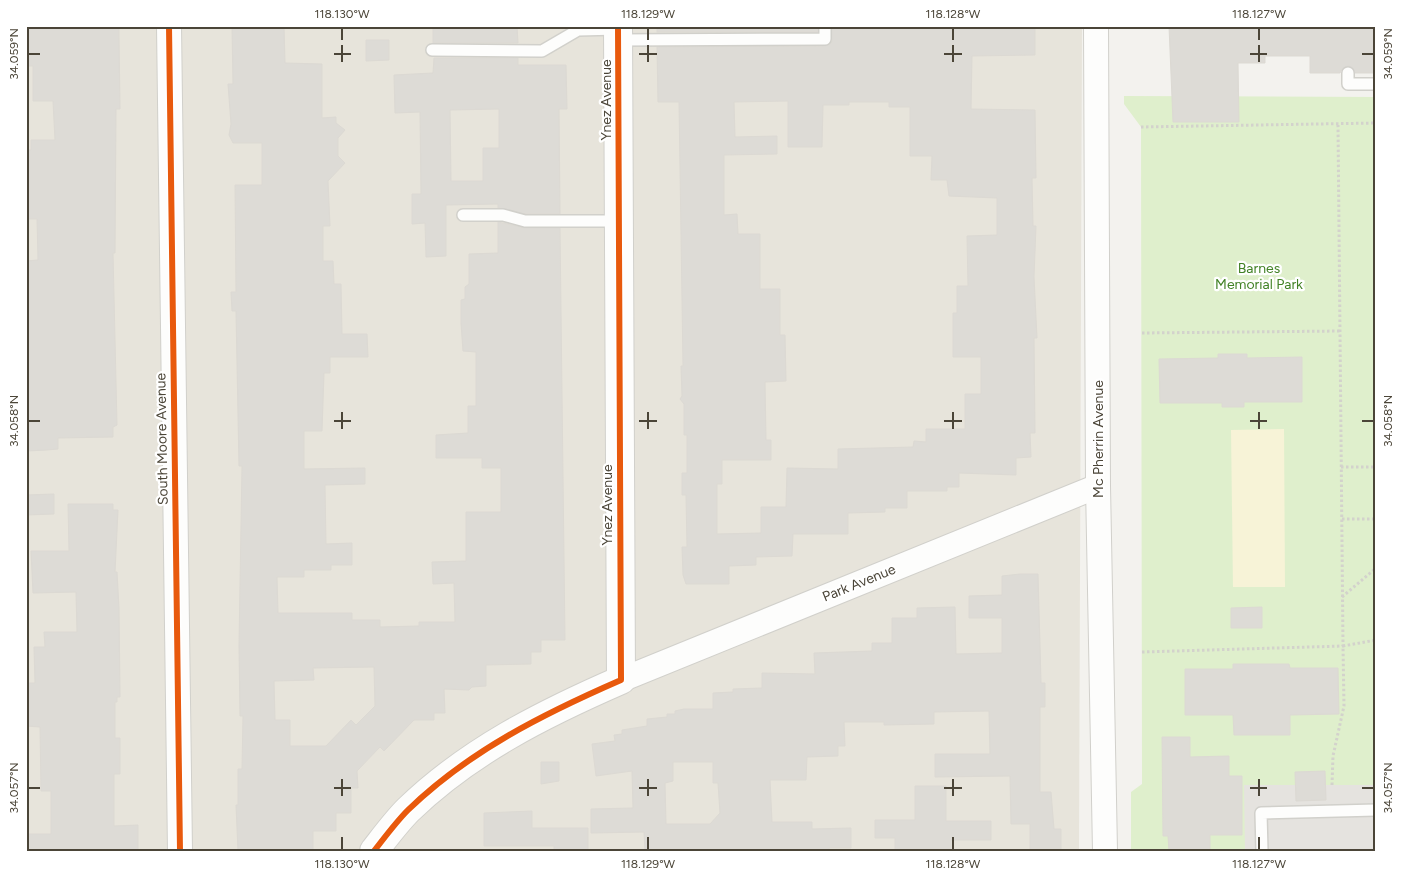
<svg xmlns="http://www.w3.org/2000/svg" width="1402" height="877" font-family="Figtree,sans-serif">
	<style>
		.residential { fill: #e7e4db }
		.green { fill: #dfefcc }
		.sand { fill: #f7f3d7 }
		.parking { fill: #e5e3df }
		.building { fill: #dddbd6; stroke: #dcd9d3; fill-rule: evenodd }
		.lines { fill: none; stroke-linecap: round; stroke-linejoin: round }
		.service-casing { stroke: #d1d0cb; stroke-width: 14 }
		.minor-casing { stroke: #d1d0cb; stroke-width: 26 }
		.tertiary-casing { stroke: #d1d0cb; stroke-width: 30 }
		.path { stroke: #d3d2cc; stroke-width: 3; stroke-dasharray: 2.5 2.5; stroke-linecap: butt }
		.service { stroke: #fdfdfc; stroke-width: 11 }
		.minor { stroke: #fdfdfc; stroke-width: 24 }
		.tertiary { stroke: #fdfdfc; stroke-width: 28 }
		.cycleway-casing { stroke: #fff; stroke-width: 9 }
		.cycleway { stroke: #e8590c; stroke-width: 6 }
		.ticks { fill: none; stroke: #4b4538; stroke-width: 2 }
		.labels { text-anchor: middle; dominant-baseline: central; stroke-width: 4.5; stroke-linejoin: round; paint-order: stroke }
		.street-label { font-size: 14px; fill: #4b4538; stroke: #fff }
		.park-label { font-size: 14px; fill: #428226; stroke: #fff }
		.neatline { fill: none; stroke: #4b4538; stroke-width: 2 }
		.ticks-label { font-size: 12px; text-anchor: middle; fill: #4b4538 }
	</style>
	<rect width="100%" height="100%" fill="#f3f2ee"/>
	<polygon class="residential" points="26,26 1082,26 1079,851 26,851"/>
	<polygon class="green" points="1124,96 1376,97 1376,851 1131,851 1131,792 1142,784 1141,127 1124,104"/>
	<polygon class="sand" points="1284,429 1285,587 1233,587 1231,430"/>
	<polygon class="parking" points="1244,785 1376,785 1376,851 1245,851"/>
	<g class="building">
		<polygon points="26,26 119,26 119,38 120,109 116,109 115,253 113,253 117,425 113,427 113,437 58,438 58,449 47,450 26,451 28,359 26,261 38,260 37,219 26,219 26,150 31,150 31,140 55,140 53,101 33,101 33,66 26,66"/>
		<path d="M232 26H284L285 63 322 64V118L336 117V123L345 130 338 138V156L345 163 328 181 330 226H323V261H333L334 284H341L342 334H367L368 357H330V373H324L322 431H304V469L365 468V484L325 485 326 544 352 543V565H331V570H304V577H277L278 613H352V620H380V627L419 626V622H455L454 583 433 584 432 562 466 561V512H501V468H482V458H436V435L468 433V406H476V352L463 351 461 323V300L465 299V287L469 284V254L498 253V222L525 228H560L565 640H541V652H531V664L486 665V686L472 687 469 690 444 689 445 713H434V720H414L384 751 380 747 357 771 358 788H351V813H336V831H313V851H238L236 805H238V769H242L243 716H240L239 645 242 466H239L236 311H232L231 292H236L235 185H262V143H233L229 135 231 124 228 84H233ZM374 667 375 706 356 725 351 720 326 746H290V720H275L274 681 314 680 313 668Z"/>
		<polygon points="433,26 517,26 518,43 433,43"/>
		<rect x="657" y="26" width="161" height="6"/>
		<path d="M832 26H1035V55L972 56 971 109 1035 110 1036 178H1032L1033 226H1036L1034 277 1037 338H1034L1035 433H1030L1031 457 1016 458V475L959 473V487H947V491H907V508H885V512L848 513V534H793L792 556 756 557V565L729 566V584H686L683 575 682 547H687L686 495H682V473H687V435H684V404L680 399 682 396 681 366H683L679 102H658L657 47 825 46 832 42ZM788 101V147H822L823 105H849V102H889V107H910V156H932L931 180H947L949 196 997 198V235L967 236 968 286H957V313H953V357H981V394H965V429H926V442L914 441 913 447 838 449V469L787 468 786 507H761V533L717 534V484H722V460H771V440H766L765 382 786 381 785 335H780V289H760V234H738L737 214 724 215V155L777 154V136L735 137 734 102Z"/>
		<polygon points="1169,26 1376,26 1376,73 1355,73 1352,67 1348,66 1342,69 1340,73 1310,73 1310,56 1265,56 1265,63 1238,63 1239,122 1173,122"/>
		<polygon points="366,40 389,40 389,60 366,61"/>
		<path d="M434 58H518V65H566L567 109H559L560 214H526L498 208V204L446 205V256L426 257 425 223 412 224V194H421L420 112 395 113 394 75 433 73ZM499 109V148H483V181H451L450 110Z"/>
		<polygon points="1218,354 1247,354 1247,358 1302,357 1302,402 1244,402 1244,407 1222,407 1222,403 1160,403 1159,359 1218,358"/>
		<polygon points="54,494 54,514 26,515 26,495"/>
		<polygon points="68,504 113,504 113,510 118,510 115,572 117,572 119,608 120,697 117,697 117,702 115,702 115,738 120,738 120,774 114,774 114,826 138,825 138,851 26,851 26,834 51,834 51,791 41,791 40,727 26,726 26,683 35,683 34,647 45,647 44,632 77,632 76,592 33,593 31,551 69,551"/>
		<path d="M1020 574H1038L1041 683H1045V707H1040V792H1051L1054 829H1061V850H1030V824H1011L1010 776 935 777V754H990L989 711 934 712V724L884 725V722H844L845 746H838V756L807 757 806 780H770L772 822H812V829L851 828V848H829V851H645L644 832 591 833V809L633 808 632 771 596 776 592 744 615 741 614 735 622 734V730L647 726V719L667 717V714H675V711L684 709H713V693L733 692V689L762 688V673L815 674 814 653 872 651V643H892V618H917V608L955 607 956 654 1002 653V618H969V596L1002 595V576ZM673 762H713V783H718L720 813 710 824H666L665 783 673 781Z"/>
		<polygon points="1262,607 1262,628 1231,628 1231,608"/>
		<polygon points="1233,664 1289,664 1290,668 1338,668 1339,714 1290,715 1290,735 1234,735 1233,715 1185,715 1185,669 1233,669"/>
		<polygon points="1162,737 1190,737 1190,757 1229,756 1229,776 1242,776 1242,835 1210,835 1210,851 1169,851 1168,836 1163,836"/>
		<polygon points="541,762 559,762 559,781 541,784"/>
		<polygon points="1325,771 1326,800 1296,801 1295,772"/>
		<polygon points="915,786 946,786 946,821 991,821 991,840 951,840 951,851 895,851 895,838 875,838 875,820 915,820"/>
		<polygon points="532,811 532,828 588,828 588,851 554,851 554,846 484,846 484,813"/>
	</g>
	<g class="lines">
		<g class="service-casing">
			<g id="service">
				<polyline points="618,40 825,39 825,26"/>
				<polyline points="432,50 542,51 578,30 618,29"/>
				<polyline points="1348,73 1348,84 1376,84"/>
				<polyline points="463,215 503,215 525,221 619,221"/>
				<polyline points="1262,851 1261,813 1376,810"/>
			</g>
		</g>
		<g class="minor-casing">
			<g id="minor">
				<polyline points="169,26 180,851"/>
				<polyline points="1096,26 1098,486 1105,851"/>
				<polyline points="621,680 1098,486"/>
			</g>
		</g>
		<g class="tertiary-casing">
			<path id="tertiary" d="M374 851C385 837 396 822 408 810 469 751 543 714 621 680L618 26"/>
		</g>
		<g class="path">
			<polyline points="1141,127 1376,123"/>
			<polyline points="1142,333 1340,331"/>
			<polyline points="1341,467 1376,467"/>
			<polyline points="1342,519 1376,519"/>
			<polyline points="1342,597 1376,568"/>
			<polyline points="1142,652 1343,646 1338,125"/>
			<polyline points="1332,785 1333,756 1344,706 1343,646 1376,640"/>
		</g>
		<use href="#service" class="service"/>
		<use href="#minor" class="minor"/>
		<use href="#tertiary" class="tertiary"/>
		<g class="cycleway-casing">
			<g id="cycleway">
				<polyline points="169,26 180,851"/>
				<path d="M374 851C385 837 396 822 408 810 469 751 543 714 621 680L618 26"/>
			</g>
		</g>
		<use href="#cycleway" class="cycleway"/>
	</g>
	<path class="ticks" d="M342 28V40M648 28V40M953 28V40M1259 28V40M342 45V62M648 45V62M953 45V62M1259 45V62M28 54H40M334 54H351M639 54H657M944 54H962M1250 54H1267M1362 54H1374M342 412V429M648 412V429M953 412V429M1259 412V429M28 421H40M334 421H351M639 421H657M944 421H962M1250 421H1267M1362 421H1374M342 779V796M648 779V796M953 779V796M1259 779V796M28 788H40M334 788H351M639 788H657M944 788H962M1250 788H1267M1362 788H1374M342 837V850M648 837V850M953 837V850M1259 837V850"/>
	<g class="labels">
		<g class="street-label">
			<text transform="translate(606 100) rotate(-90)">Ynez Avenue</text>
			<text transform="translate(162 439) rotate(-91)">South Moore Avenue</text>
			<text transform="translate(1098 439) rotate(-90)">Mc Pherrin Avenue</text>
			<text transform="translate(607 505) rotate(-90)">Ynez Avenue</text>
			<text transform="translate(859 583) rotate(-22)">Park Avenue</text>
		</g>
		<g class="park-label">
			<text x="1259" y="268">Barnes<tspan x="1259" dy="16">Memorial Park</tspan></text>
		</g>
	</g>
	<rect width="1402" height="877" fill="none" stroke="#ffffff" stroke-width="55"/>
	<rect x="28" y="28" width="1346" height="822" class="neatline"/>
	<g class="ticks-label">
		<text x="342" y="18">118.130°W</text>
		<text x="648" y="18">118.129°W</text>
		<text x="953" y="18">118.128°W</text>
		<text x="1259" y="18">118.127°W</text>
		<text transform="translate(14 54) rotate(-90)" y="4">34.059°N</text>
		<text transform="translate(1388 54) rotate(-90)" y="4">34.059°N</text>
		<text transform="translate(14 421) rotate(-90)" y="4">34.058°N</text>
		<text transform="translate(1388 421) rotate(-90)" y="4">34.058°N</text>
		<text transform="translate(14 788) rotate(-90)" y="4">34.057°N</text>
		<text transform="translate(1388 788) rotate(-90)" y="4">34.057°N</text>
		<text x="342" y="868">118.130°W</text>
		<text x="648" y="868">118.129°W</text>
		<text x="953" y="868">118.128°W</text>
		<text x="1259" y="868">118.127°W</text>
	</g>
</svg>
